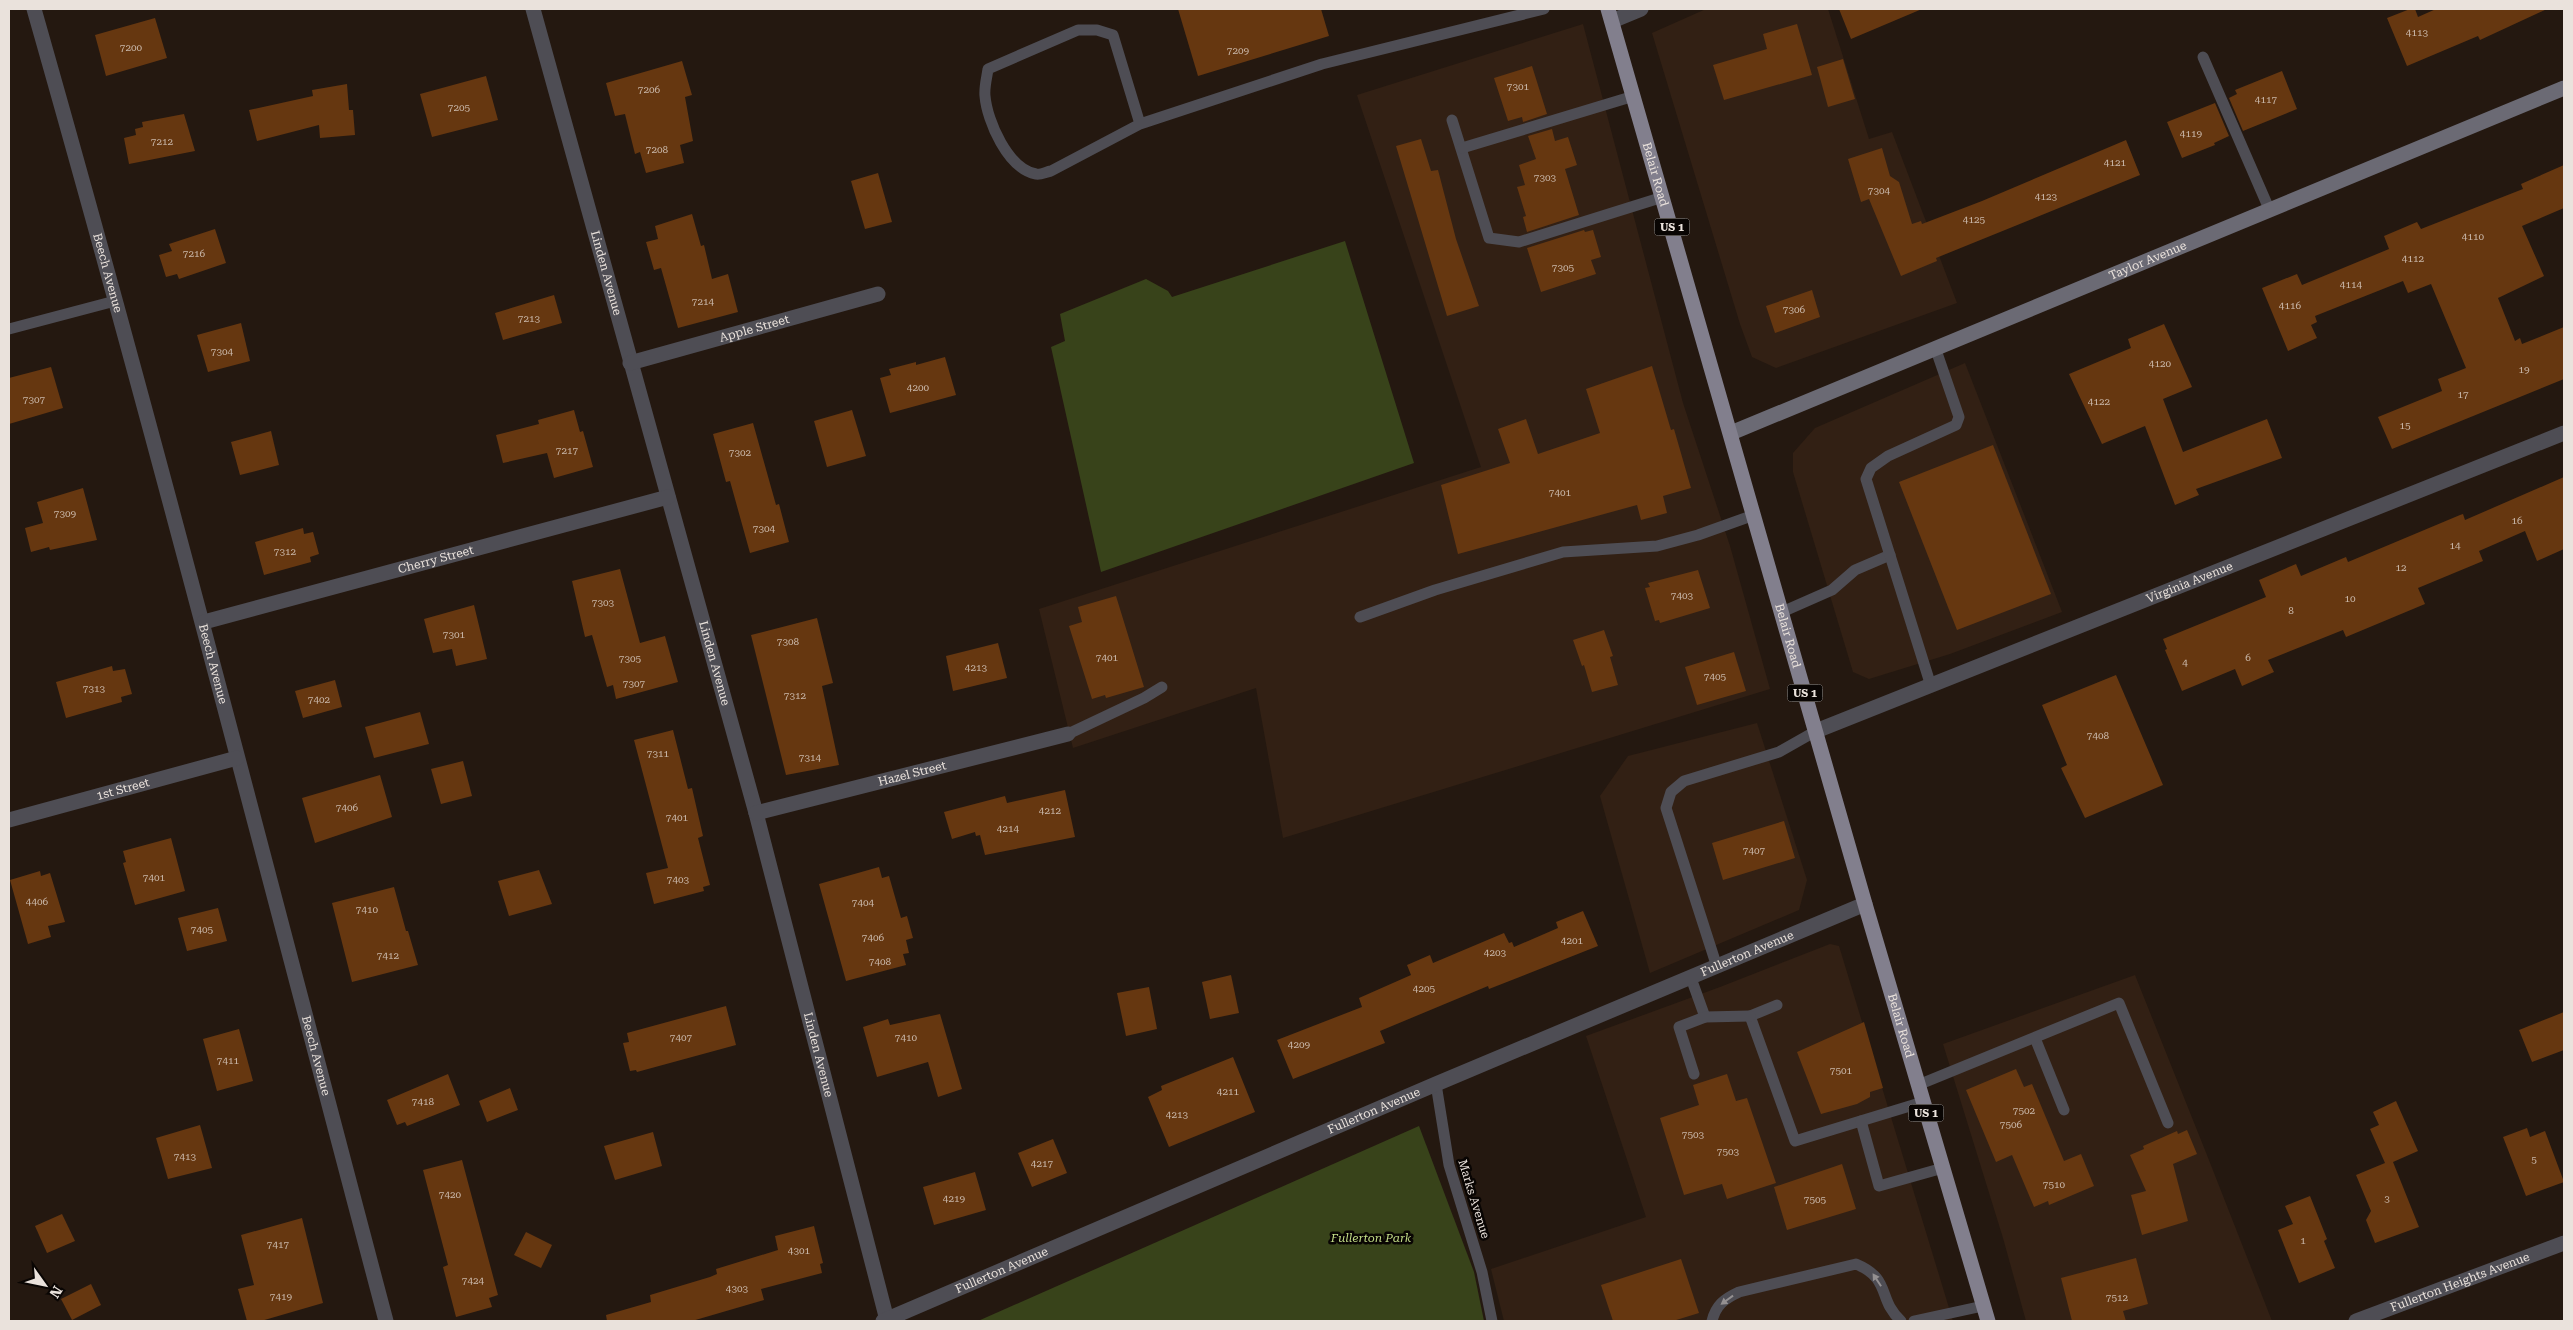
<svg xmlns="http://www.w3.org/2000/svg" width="2573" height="1330" font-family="'Roboto Serif',serif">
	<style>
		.built { fill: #322014 }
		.green { fill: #38431a }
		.building { fill: #663710 }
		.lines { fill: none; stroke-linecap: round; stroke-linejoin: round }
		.service { stroke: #4e4d54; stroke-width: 11 }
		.minor { stroke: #4e4d54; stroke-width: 15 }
		.tertiary { stroke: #4e4d54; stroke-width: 15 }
		.secondary { stroke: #6b6a74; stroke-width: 15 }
		.primary { stroke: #827f8d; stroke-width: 15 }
		.oneway { fill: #949091 }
		.labels { text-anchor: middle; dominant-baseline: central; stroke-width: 5; stroke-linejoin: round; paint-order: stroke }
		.number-label { font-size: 10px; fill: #c9b7a9 }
		.shield { fill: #090503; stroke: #a6a09b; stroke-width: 1 }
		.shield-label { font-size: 11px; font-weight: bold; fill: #eae2dc }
		.street-label { font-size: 12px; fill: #eae2dc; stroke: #090503 }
		.park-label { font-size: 12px; font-style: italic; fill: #c2dc87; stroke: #090503 }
	</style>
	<rect width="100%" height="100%" fill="#241810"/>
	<g class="built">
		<polygon points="1706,9 1828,9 1869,139 1892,132 1957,303 1776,368 1752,357 1740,324 1652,33"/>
		<polygon points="1583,24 1683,403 1730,546 1770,689 1283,838 1256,688 1073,748 1039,609 1481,467 1357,95"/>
		<polygon points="1965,363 2062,612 1950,654 1869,679 1853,672 1793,472 1793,453 1815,428"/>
		<polygon points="1757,723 1807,880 1799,910 1650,973 1600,796 1628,756"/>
		<polygon points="1830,944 1839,946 1953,1321 1504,1321 1491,1269 1646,1217 1586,1036 1720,987"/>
		<polygon points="2135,975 2205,1150 2272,1321 2026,1321 2003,1238 1943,1044"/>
	</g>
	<g class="green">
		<polygon points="1345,241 1414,463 1101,572 1051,347 1065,341 1060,314 1146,279 1168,291 1172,297"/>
		<polygon points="1419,1126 1474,1272 1484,1321 978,1321"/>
	</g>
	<g class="building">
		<polygon points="1178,9 1321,9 1329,36 1198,76"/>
		<polygon points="1839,9 1922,9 1851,39"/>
		<polygon points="2410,9 2415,9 2418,17 2436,9 2547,9 2480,40 2478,36 2407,66 2387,18"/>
		<polygon points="155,18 167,58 106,76 95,35"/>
		<polygon points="1797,24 1812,75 1724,100 1713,65 1767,49 1763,34"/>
		<polygon points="1843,59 1855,99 1828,107 1817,67"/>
		<polygon points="682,61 692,95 685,97 693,141 680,145 684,163 646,173 640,152 635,154 625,114 615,116 606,83"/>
		<polygon points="1532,66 1547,114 1523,122 1522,117 1508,121 1494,78"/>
		<polygon points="2282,71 2297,109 2243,131 2229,98 2237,94 2235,90"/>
		<polygon points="486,76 498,120 432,137 420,94"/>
		<polygon points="347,84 349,110 353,110 355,135 320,138 319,125 257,141 249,110 313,96 312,90"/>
		<polygon points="2215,103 2229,136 2214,143 2215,145 2182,158 2167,122"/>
		<polygon points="184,114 195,151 129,164 124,138 136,135 135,129 143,127 142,122"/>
		<polygon points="1552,129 1555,141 1568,137 1577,165 1565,169 1579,215 1527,232 1523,217 1526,216 1517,187 1525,185 1519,165 1536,159 1528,136"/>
		<polygon points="1421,139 1431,171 1438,170 1456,239 1479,306 1447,316 1396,146"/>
		<polygon points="2126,140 2140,175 1936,258 1937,261 1901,276 1869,199 1861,202 1848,159 1882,148 1890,176 1899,182 1912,224 1921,221 1922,224 1982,201"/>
		<polygon points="2564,165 2564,208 2522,226 2544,276 2498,298 2515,341 2520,338 2522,344 2564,327 2564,379 2392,449 2378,417 2442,391 2438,379 2466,368 2431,284 2408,293 2403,281 2315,316 2317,322 2311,325 2317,338 2288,351 2262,288 2297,274 2302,285 2389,249 2384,236 2417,222 2421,229 2523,189 2521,184"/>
		<polygon points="878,173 892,222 865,229 851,181"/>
		<polygon points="692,214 701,246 704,245 712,279 728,274 738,312 678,328 661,268 654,270 646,242 658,239 655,226"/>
		<polygon points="215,229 226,263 179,279 177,274 166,277 159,255 172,251 169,244"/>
		<polygon points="1584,230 1585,232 1593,230 1601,257 1591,260 1596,274 1541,292 1527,248"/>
		<polygon points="1812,290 1820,317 1775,333 1766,306"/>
		<polygon points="554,295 562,323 503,340 495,313"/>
		<polygon points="241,323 250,361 208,372 197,335"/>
		<polygon points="2164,324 2192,387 2163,399 2183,452 2267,419 2282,458 2196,489 2199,495 2175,505 2145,426 2102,444 2069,374 2131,348 2128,339"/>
		<polygon points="945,357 956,395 890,413 880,378 891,375 889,369 916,362 916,365"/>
		<polygon points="1652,366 1671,430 1674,429 1691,488 1663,496 1667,513 1641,520 1637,505 1458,554 1441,485 1510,463 1498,429 1526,419 1538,454 1600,433 1586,389"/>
		<polygon points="51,367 63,408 9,424 9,378"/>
		<polygon points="574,410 580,432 583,431 593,467 554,478 547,453 503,463 496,435 539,424 538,420"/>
		<polygon points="852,410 866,456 827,467 814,421"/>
		<polygon points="753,423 776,505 779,504 789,542 750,553 730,481 726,482 713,434"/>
		<polygon points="271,431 279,465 240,475 231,442"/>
		<polygon points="1993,445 2051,594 1957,630 1899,482"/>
		<polygon points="2564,477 2564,549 2537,561 2525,531 2479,551 2483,561 2418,588 2425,604 2346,637 2343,630 2268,660 2274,672 2242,686 2235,669 2182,691 2165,650 2167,649 2163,639 2266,597 2259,580 2296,564 2301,576 2346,557 2348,562 2460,515 2463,514 2465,520"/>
		<polygon points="83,488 97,540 50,550 49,547 31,552 25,528 43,523 37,502"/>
		<polygon points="303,528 304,534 313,532 319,554 310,557 311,562 264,575 255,542"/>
		<polygon points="620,569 640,643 665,636 678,682 616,699 613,685 607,687 592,635 585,637 572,581"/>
		<polygon points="1698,570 1710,608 1660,623 1659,620 1655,621 1645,588 1650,587 1648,583"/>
		<polygon points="1116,596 1144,687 1106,698 1105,695 1092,699 1069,626 1082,622 1078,607"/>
		<polygon points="474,605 487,659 456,666 452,649 433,653 424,619"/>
		<polygon points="817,618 833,683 822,686 839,765 786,775 751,635"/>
		<polygon points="1604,630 1613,656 1610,657 1618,685 1592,692 1584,665 1582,666 1573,640"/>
		<polygon points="998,643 1007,678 953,691 946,656"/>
		<polygon points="1734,652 1746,691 1697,705 1685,667"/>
		<polygon points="112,666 113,671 125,669 132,694 121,697 122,702 66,718 56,682"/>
		<polygon points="2116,675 2163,785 2085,818 2061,768 2067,765 2042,705"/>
		<polygon points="335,680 342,707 303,718 295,691"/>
		<polygon points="420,712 429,744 374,758 365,727"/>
		<polygon points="673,730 688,789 692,788 703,836 698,838 710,885 703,887 704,891 654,904 646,873 668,868 634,740"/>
		<polygon points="463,761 472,796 441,804 431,769"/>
		<polygon points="380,775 392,817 315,843 302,798"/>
		<polygon points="1065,790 1075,837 985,855 980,835 976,836 975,832 952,839 944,812 1005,796 1007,803"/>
		<polygon points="1784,821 1795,858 1723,880 1712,843"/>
		<polygon points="171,838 185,891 135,905 123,863 126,862 123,851"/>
		<polygon points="879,867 882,878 889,876 901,918 907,916 913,938 906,940 909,953 903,954 906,965 846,981 819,884"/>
		<polygon points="539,870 552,904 509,916 498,881"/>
		<polygon points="40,871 41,876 50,873 65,922 48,926 51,937 28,944 10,880"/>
		<polygon points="394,887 406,931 408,931 418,965 352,982 332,903"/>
		<polygon points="218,908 227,941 187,951 178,918"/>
		<polygon points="1583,911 1598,946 1489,989 1488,986 1380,1031 1385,1043 1293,1079 1277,1040 1362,1007 1359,998 1411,975 1407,965 1430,955 1433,963 1504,933 1509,943 1512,942 1514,947 1558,928 1556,922"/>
		<polygon points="1231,975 1239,1013 1210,1019 1202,982"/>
		<polygon points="1149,987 1157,1029 1126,1036 1117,993"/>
		<polygon points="726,1006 736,1045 637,1072 636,1070 630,1071 623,1043 629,1042 627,1033"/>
		<polygon points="2564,1012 2564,1050 2532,1062 2519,1030"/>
		<polygon points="940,1014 962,1089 938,1097 928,1062 877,1077 863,1027 888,1019 890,1025"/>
		<polygon points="1864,1022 1883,1088 1870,1092 1870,1097 1857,1104 1821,1114 1797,1052"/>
		<polygon points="239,1029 253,1081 217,1091 203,1039"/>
		<polygon points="1233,1057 1255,1112 1169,1147 1148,1097 1162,1090 1161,1086"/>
		<polygon points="2016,1069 2024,1087 2032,1084 2064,1161 2081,1154 2094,1186 2049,1205 2048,1201 2034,1207 2012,1155 1996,1162 1966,1090"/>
		<polygon points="448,1074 460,1105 407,1126 405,1122 397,1125 387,1100"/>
		<polygon points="1727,1074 1736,1101 1747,1098 1776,1183 1727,1199 1722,1184 1684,1195 1660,1118 1699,1105 1693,1085"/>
		<polygon points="510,1088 518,1110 487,1122 479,1101"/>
		<polygon points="2396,1101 2418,1151 2393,1162 2419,1227 2375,1243 2366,1220 2371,1211 2356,1175 2385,1163 2370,1129 2379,1125 2373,1112"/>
		<polygon points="200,1125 212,1168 168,1179 156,1138"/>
		<polygon points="2527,1128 2530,1137 2545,1131 2564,1182 2526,1196 2503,1137"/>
		<polygon points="2187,1130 2197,1154 2173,1164 2188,1221 2142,1235 2131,1195 2146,1191 2130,1155 2144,1149 2143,1146 2177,1131 2178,1134"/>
		<polygon points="653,1132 662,1166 615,1180 604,1146"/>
		<polygon points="1053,1139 1067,1173 1032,1187 1018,1153"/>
		<polygon points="462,1160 498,1295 489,1298 492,1307 456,1317 443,1267 448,1265 423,1170"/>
		<polygon points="1842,1164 1856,1209 1787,1230 1774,1187"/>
		<polygon points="975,1172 986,1210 934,1225 923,1187"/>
		<polygon points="2310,1196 2327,1239 2324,1241 2335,1268 2299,1283 2278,1230 2293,1224 2285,1206"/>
		<polygon points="62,1214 75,1241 47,1253 35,1226"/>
		<polygon points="302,1218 323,1303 261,1321 247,1321 238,1289 254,1285 241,1235"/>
		<polygon points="814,1226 823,1263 820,1264 822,1273 761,1289 764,1300 692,1321 607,1321 606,1315 651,1302 650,1295 710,1277 717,1274 716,1269 778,1250 775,1236"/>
		<polygon points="526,1232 552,1245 541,1268 514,1255"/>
		<polygon points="2136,1258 2148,1304 2123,1311 2126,1321 2072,1321 2061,1278"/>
		<polygon points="1681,1259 1699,1313 1673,1321 1613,1321 1601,1285"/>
		<polygon points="91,1284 101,1305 72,1320 61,1299"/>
	</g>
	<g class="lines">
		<g class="service">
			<polyline points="2203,57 2270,211"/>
			<polyline points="1452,120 1489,238 1519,242 1663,197"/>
			<path d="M1140 124 1113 35 1097 30H1078L988 69C987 77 984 87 985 96 987 121 1008 169 1036 174 1040 175 1046 172 1051 171L1140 124 1322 64 1544 9"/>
			<polyline points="1462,148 1634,96"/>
			<polyline points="9,329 115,301"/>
			<polyline points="1782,612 1832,590 1855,570 1890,555"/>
			<polyline points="1360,617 1435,590 1563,552 1657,546 1698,535 1754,515"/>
			<polyline points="1931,686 1866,479 1871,468 1888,456 1956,425 1959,417 1936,350"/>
			<polyline points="1068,734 1144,698 1162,687"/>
			<polyline points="1717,967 1666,808 1671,792 1684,781 1779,752 1816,731"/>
			<polyline points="1691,978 1705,1017"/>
			<polyline points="1777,1005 1750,1016 1795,1141 1923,1102"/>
			<polyline points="2035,1038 2064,1110"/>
			<polyline points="1694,1074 1679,1027 1705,1017 1750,1016"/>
			<polyline points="1436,1084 1449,1165 1482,1272 1492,1321"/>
			<polyline points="1918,1085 2119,1003 2168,1123"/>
			<polyline points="1861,1121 1879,1186 1943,1168"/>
			<path d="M1712 1321C1716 1305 1724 1299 1739 1292L1856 1264C1892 1279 1877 1299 1901 1321"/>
			<polyline points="1914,1321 1983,1306"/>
		</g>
		<g class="minor">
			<path id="s1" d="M34 9C158 444 270 883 386 1321"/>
			<path id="s2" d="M533 9 756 813 887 1320"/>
			<polyline points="1612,21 1641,9"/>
			<path id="s3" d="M630 363 878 294"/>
			<path id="s4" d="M204 622 668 497"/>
			<path id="s5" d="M1816 731 2564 433"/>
			<path id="s6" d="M756 813 1068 734"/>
			<path id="s7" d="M9 820 237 758"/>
			<path id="s8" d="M2356 1321 2564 1243"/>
		</g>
		<path class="tertiary" id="s9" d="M883 1321 1436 1084 1865 904"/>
		<path class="secondary" id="s10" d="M1731 433 2564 88"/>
		<path class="primary" id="s11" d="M1608 9 1865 904 1988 1321"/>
	</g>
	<defs><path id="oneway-solid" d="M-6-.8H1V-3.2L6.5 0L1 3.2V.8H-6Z" transform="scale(1.25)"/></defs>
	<g class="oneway">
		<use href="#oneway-solid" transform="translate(1877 1280) rotate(-123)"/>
		<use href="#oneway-solid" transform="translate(1727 1300) rotate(144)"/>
	</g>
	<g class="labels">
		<g class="number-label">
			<text x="2417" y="32">4113</text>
			<text x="131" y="47">7200</text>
			<text x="1238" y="50">7209</text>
			<text x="1518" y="86">7301</text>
			<text x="649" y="89">7206</text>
			<text x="2266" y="99">4117</text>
			<text x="459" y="107">7205</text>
			<text x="2191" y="133">4119</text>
			<text x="162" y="141">7212</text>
			<text x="657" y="149">7208</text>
			<text x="2115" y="162">4121</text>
			<text x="1545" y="177">7303</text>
			<text x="1879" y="190">7304</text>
			<text x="2046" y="196">4123</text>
			<text x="1974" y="219">4125</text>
			<text x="2473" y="236">4110</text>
			<text x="194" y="253">7216</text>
			<text x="2413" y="258">4112</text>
			<text x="1563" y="267">7305</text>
			<text x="2351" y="284">4114</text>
			<text x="703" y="301">7214</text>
			<text x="2290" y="305">4116</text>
			<text x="1794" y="309">7306</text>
			<text x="529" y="318">7213</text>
			<text x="222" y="351">7304</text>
			<text x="2160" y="363">4120</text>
			<text x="2524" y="369">19</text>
			<text x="918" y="387">4200</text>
			<text x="2463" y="394">17</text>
			<text x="34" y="399">7307</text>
			<text x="2099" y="401">4122</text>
			<text x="2405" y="425">15</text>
			<text x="567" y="450">7217</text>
			<text x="740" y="452">7302</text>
			<text x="1560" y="492">7401</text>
			<text x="65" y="513">7309</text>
			<text x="2517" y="520">16</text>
			<text x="764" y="528">7304</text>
			<text x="2455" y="545">14</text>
			<text x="285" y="551">7312</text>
			<text x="2401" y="567">12</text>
			<text x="1682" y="595">7403</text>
			<text x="2350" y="598">10</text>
			<text x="603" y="602">7303</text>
			<text x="2291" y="610">8</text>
			<text x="454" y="634">7301</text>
			<text x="788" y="641">7308</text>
			<text x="1107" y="657">7401</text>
			<text x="2248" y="657">6</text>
			<text x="630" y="658">7305</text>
			<text x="2185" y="662">4</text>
			<text x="976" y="667">4213</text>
			<text x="1715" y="676">7405</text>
			<text x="634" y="683">7307</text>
			<text x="94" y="688">7313</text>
			<text x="795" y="695">7312</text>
			<text x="319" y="699">7402</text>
			<text x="2098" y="735">7408</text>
			<text x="658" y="753">7311</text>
			<text x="810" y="757">7314</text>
			<text x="347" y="807">7406</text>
			<text x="1050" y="810">4212</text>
			<text x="677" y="817">7401</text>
			<text x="1008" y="828">4214</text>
			<text x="1754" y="850">7407</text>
			<text x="154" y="877">7401</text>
			<text x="678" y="879">7403</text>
			<text x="37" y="901">4406</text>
			<text x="863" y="902">7404</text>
			<text x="367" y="909">7410</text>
			<text x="202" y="929">7405</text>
			<text x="873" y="937">7406</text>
			<text x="1572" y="940">4201</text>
			<text x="1495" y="952">4203</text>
			<text x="388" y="955">7412</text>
			<text x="880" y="961">7408</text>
			<text x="1424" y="988">4205</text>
			<text x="681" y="1037">7407</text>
			<text x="906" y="1037">7410</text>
			<text x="1299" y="1044">4209</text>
			<text x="228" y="1060">7411</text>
			<text x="1841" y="1070">7501</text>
			<text x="1228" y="1091">4211</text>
			<text x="423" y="1101">7418</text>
			<text x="2024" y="1110">7502</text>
			<text x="1177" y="1114">4213</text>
			<text x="2011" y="1124">7506</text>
			<text x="1693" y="1134">7503</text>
			<text x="1728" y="1151">7503</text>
			<text x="185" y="1156">7413</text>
			<text x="2534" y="1159">5</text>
			<text x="1042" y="1163">4217</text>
			<text x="2054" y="1184">7510</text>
			<text x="450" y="1194">7420</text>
			<text x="954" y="1198">4219</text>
			<text x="2387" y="1198">3</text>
			<text x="1815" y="1199">7505</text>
			<text x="2303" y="1240">1</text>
			<text x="278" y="1244">7417</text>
			<text x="799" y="1250">4301</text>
			<text x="473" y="1280">7424</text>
			<text x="737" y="1288">4303</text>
			<text x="281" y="1296">7419</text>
			<text x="2117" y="1297">7512</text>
		</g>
		<g class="shield">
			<rect x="1654.5" y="218.5" width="35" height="17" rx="4"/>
			<rect x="1787.5" y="684.5" width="35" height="17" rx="4"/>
			<rect x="1908.5" y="1104.5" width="35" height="17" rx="4"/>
		</g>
		<g class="shield-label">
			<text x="1672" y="227">US 1</text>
			<text x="1805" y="693">US 1</text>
			<text x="1926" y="1113">US 1</text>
		</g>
		<g class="street-label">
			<text stroke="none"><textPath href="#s11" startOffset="172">Belair Road</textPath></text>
			<text stroke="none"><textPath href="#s10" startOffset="451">Taylor Avenue</textPath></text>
			<text stroke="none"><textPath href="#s1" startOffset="274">Beech Avenue</textPath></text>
			<text stroke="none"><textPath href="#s2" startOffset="274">Linden Avenue</textPath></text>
			<text stroke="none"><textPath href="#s3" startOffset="129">Apple Street</textPath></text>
			<text stroke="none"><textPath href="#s4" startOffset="240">Cherry Street</textPath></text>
			<text stroke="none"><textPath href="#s5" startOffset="402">Virginia Avenue</textPath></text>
			<text stroke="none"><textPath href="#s11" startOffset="652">Belair Road</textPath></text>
			<text stroke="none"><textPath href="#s2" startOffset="679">Linden Avenue</textPath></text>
			<text stroke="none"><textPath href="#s1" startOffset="679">Beech Avenue</textPath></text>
			<text stroke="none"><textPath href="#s6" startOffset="161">Hazel Street</textPath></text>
			<text stroke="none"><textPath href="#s7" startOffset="118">1st Street</textPath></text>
			<text stroke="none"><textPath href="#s9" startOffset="939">Fullerton Avenue</textPath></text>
			<text stroke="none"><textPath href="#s11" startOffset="1058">Belair Road</textPath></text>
			<text stroke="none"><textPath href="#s2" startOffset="1084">Linden Avenue</textPath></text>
			<text stroke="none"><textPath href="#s1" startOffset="1084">Beech Avenue</textPath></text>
			<text stroke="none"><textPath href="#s9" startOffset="534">Fullerton Avenue</textPath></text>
			<text transform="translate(1474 1199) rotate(73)">Marks Avenue</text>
			<text stroke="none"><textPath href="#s9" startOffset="129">Fullerton Avenue</textPath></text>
			<text stroke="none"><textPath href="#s8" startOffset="111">Fullerton Heights Avenue</textPath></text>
		</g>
		<g class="park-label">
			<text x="1371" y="1238">Fullerton Park</text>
		</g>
	</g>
	<rect width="2573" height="1330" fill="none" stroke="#eae2dc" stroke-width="20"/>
	<g transform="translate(45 1285) rotate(123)" stroke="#090503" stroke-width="4" paint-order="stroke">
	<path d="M0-4L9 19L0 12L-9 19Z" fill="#eae2dc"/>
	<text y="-8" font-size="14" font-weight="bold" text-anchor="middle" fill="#eae2dc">N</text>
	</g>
</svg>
